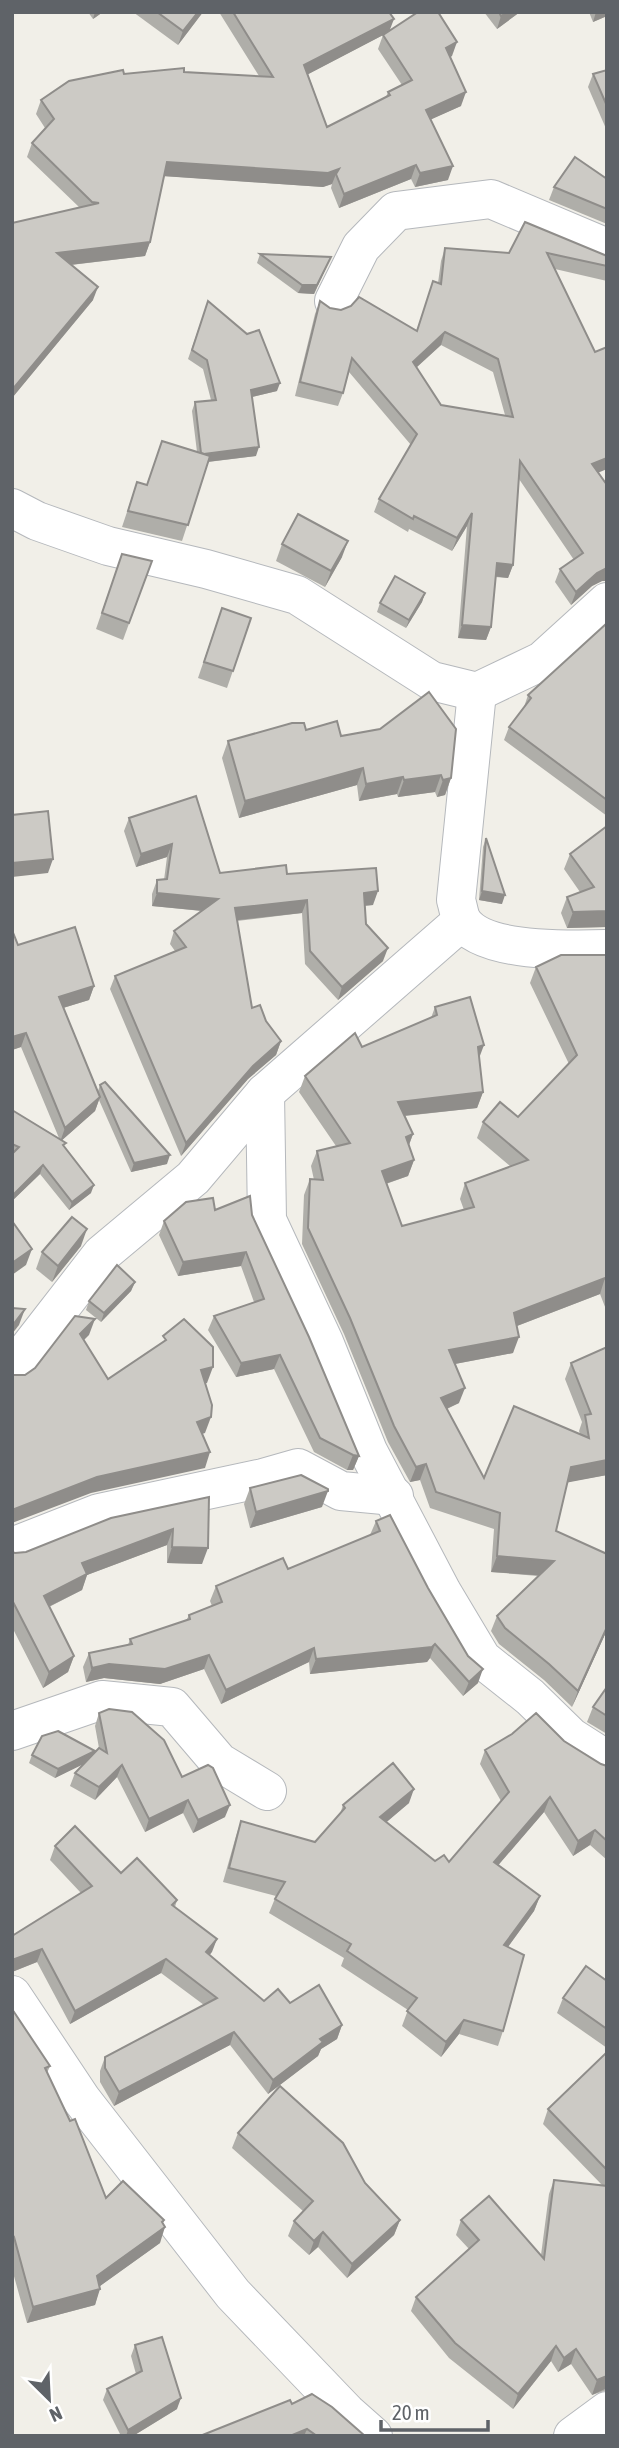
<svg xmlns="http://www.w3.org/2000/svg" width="619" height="2448" font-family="'Asap Condensed',sans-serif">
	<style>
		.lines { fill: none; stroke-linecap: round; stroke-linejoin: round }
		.minor-casing { stroke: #b5b8bc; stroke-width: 40 }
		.minor { stroke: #fff; stroke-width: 38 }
		.wall { fill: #afaea9; fill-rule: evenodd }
		.shaded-wall { fill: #8f8d8a }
		.building { fill: #cccac5; stroke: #8f8d8a; stroke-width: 2; fill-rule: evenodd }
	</style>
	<rect width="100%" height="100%" fill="#f1efe8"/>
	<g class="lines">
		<g class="minor-casing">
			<g id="minor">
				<polyline points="334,301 361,247 396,211 491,199 607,248"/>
				<polyline points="12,508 37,521 108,546 206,569 297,595 432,681 477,692 542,661 607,602"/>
				<path d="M477 692 456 900C458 906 459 915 462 921 483 953 572 950 607 949"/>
				<polyline points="265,1093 267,1220 324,1342 368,1451 442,1592 482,1659 530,1697 571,1737 607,1760"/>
				<polyline points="12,1370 102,1254 193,1178 265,1093 462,921"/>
				<polyline points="12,1547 99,1513 263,1478 298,1468 341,1491 394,1496"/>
				<polyline points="12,1731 102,1700 172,1707 219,1762 267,1791"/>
				<polyline points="12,1995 82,2100 233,2294 347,2413 373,2436"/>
				<polyline points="573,2436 607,2411"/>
			</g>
		</g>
		<use href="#minor" class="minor"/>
	</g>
	<g class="wall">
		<polygon points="88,12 103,12 93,19"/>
		<polygon points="133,12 203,12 178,45"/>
		<path d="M219 12H389L390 31 452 56 450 57 461 106 431 119 448 180 415 187 411 179 339 208 331 188 332 184 323 187 164 176 150 242 145 256 71 265 93 300 12 398 79 207 27 157 32 143 45 128 36 114 41 100 124 74 184 72 259 76ZM383 35 378 49 402 85 388 92 386 97 327 127 308 74Z"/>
		<polygon points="484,12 520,12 497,29"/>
		<polygon points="589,12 607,12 607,16 593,22"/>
		<polygon points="607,70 607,131 588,87 593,74"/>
		<polygon points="607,179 607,224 549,200 554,187"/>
		<path d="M445 248 509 253 607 256V281L555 269 598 472 607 485V581H602L592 586 571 605 555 582 560 569 574 560 519 479 513 565 508 578 495 577 491 627 486 640 458 638 467 526 452 551 409 529 408 532 374 512 379 499 411 445 349 372 343 393 338 406 295 396 315 314 320 301 330 308 417 331 438 283 441 261ZM441 345 493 372 505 415 441 405 416 368Z"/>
		<polygon points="260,254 327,265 314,294 298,293 257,263"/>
		<polygon points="208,301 277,391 252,397 256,456 208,462 182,541 122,527 137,482 147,485 197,452 192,411 195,402 211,400 203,369 188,359"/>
		<polygon points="282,544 342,557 325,587 276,561"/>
		<polygon points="122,554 152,561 123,640 96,629"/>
		<polygon points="425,593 422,602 406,628 377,612 380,603"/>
		<polygon points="251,618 227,688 198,678 216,625"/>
		<polygon points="607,623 607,816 504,740 509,727 524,707 528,695"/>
		<polygon points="306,730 341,736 451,778 445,795 437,797 435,792 398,797 397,794 359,801 357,785 239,818 222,758 228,741"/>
		<polygon points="129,818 220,873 287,874 373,905 365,906 366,924 383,961 338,1000 305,964 302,913 237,921 252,1008 266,1021 281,1041 276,1055 248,1079 181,1156 110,989 115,976 175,951 170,944 174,931 202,911 152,906 152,894 157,880 164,880 167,857 136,867 124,831"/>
		<polygon points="607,826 607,927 567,928 561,913 567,897 580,892 564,869 570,854"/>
		<polygon points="486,838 502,904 479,900 483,847"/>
		<polygon points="12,930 18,945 94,986 89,1000 63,1008 98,1091 100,1085 167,1164 131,1172 99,1100 95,1111 62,1140 64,1147 91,1193 69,1210 40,1174 12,1201 12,1110 59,1138 21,1047 12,1050"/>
		<polygon points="607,955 607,1312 600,1294 517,1326 513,1353 455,1364 459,1403 447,1409 484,1478 580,1434 579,1431 582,1422 565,1379 571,1363 607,1347 607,1475 567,1482 556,1531 607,1630 572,1707 544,1680 499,1644 491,1631 497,1616 538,1576 491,1572 494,1529 430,1508 420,1480 410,1482 388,1442 344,1334 302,1244 304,1195 310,1179 314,1180 311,1166 317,1151 336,1146 299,1092 305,1076 362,1047 431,1018 435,1007 479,1057 483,1092 477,1108 405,1116 413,1134 409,1145 414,1160 408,1176 386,1184 402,1226 464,1210 460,1199 465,1183 510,1166 477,1138 483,1122 518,1117 569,1064 530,983 536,967"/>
		<polygon points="215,1210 252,1215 359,1456 353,1470 347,1470 314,1452 274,1369 236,1377 208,1330 214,1316 254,1302 241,1266 178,1276 159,1235 164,1221"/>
		<polygon points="81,1246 52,1282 36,1269 42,1252"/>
		<polygon points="135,1282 131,1291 101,1322 86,1310 89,1301"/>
		<polygon points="250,1488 322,1507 250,1528 244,1504"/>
		<polygon points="209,1497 202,1564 167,1563 167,1545 87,1575 82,1590 49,1607 74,1656 68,1672 43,1688 12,1627 12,1552 15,1553 26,1552"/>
		<polygon points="376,1521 478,1683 463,1696 430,1658 427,1662 310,1674 309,1662 221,1704 204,1669 160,1684 104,1678 86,1682 83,1667 89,1653 128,1645 130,1639 186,1621 189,1615 212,1606 210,1601 216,1586 288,1569 370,1535"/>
		<polygon points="607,1687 607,1734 587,1722 593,1707"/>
		<polygon points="99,1713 182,1777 225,1817 193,1833 183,1813 145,1832 117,1777 95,1800 70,1786 75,1773 84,1763 55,1778 29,1763 32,1755 94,1753 99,1748 95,1726"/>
		<polygon points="564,1741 601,1764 607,1766 607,1860 590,1845 573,1856 544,1812 498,1865 540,1896 534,1911 508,1947 503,2031 498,2046 459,2034 441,2057 402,2026 408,2010 341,1966 344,1958 269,1913 276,1896 223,1882 236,1836 241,1821 315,1842 340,1814 343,1805 409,1803 386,1822 435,1861 449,1862 501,1801 480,1764 485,1750"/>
		<polygon points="55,1846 121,1873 177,1900 175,1907 217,1939 209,1955 264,2001 290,2003 342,2025 337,2039 321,2049 318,2056 268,2094 230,2045 114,2106 100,2082 100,2071 105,2057 204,2005 161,1973 70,2024 37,1962 12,1972 12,1936 81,1893 50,1860"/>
		<polygon points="607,1981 607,2048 557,2013 563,1998"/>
		<polygon points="12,2009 50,2066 47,2073 106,2198 163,2223 160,2243 100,2286 95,2305 27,2323 12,2269"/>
		<polygon points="607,2052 607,2390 592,2395 571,2364 558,2372 551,2361 513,2409 449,2358 411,2311 416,2297 469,2249 456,2235 461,2220 541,2255 549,2194 554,2180 602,2185 543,2124 548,2109"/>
		<polygon points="238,2133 400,2220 394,2235 347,2278 318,2247 309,2255 288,2236 294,2221 303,2211 232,2148"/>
		<polygon points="135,2345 177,2409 133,2436 121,2436 103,2400 107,2389 136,2374 131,2356"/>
		<polygon points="292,2404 365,2436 200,2436"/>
	</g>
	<g class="shaded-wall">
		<polygon points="95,12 103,12 93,19"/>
		<polygon points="198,12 203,12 178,45 183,31"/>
		<polygon points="507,12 520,12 497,29 501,16"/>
		<polygon points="596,12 607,12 607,16 593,22"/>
		<polygon points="394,19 389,32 299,79 304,65"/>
		<polygon points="457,42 452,56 441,62 446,48"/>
		<polygon points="466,92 461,106 421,124 426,110"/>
		<polygon points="167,162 339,169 336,174 332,184 323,187 162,176"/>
		<polygon points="416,165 411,179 339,208 344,194"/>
		<polygon points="453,166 448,180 415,187 420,173"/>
		<polygon points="150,242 145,256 52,267 57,253"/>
		<polygon points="331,257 314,294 298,293 302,285"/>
		<polygon points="98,287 93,300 12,398 12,390"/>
		<polygon points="445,332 441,345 408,375 413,362"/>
		<polygon points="280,383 277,391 248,398 251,390"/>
		<polygon points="259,447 256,456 198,463 201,455"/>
		<polygon points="607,458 607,469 588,477 592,464"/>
		<polygon points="472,513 467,526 452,551 457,538"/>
		<polygon points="348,541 342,557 325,587 331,571"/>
		<polygon points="497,563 513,565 508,578 492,576"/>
		<polygon points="607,568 607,581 602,581 592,586 571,605 576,592 597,573"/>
		<polygon points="425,593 422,602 406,628 409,620"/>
		<polygon points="462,625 491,627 486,640 458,638"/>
		<polygon points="363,768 357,785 239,818 245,801"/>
		<polygon points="441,775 435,792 398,797 404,780"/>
		<polygon points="403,777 397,794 359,801 366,784"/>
		<polygon points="451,778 445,795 437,797 443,780"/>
		<polygon points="172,844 167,857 136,867 141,854"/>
		<polygon points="53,859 48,873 12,877 12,863"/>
		<polygon points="378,891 373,905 359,906 364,893"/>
		<polygon points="482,891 505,895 502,904 479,900"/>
		<polygon points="157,893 218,899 214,912 152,906"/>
		<polygon points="307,900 302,913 230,921 235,908"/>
		<polygon points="607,911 606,927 567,928 573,912"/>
		<polygon points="388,948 383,961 338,1000 342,987"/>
		<polygon points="94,986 89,1000 53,1011 59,997"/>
		<polygon points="26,1033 21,1047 12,1050 12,1037"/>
		<polygon points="281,1041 276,1055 248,1079 181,1156 186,1143 253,1066"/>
		<polygon points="484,1045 478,1061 478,1047"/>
		<polygon points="483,1092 477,1108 392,1117 398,1102"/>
		<polygon points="100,1097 95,1111 60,1142 65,1128"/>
		<polygon points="413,1134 407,1150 406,1137"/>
		<polygon points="170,1155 167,1164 131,1172 134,1163"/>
		<polygon points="414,1160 408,1176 376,1187 382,1171"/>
		<polygon points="43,1165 40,1174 12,1201 13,1195"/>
		<polygon points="94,1185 91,1193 69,1210 72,1202"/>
		<polygon points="87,1229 81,1246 52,1282 58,1266"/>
		<polygon points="32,1249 26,1265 12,1275 12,1263"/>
		<polygon points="246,1252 241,1266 178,1276 183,1262"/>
		<polygon points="605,1278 600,1294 509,1329 514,1313"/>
		<polygon points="135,1282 131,1291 101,1322 104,1313"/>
		<polygon points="25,1309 19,1325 12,1334 12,1326"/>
		<polygon points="95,1319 89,1335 74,1350 80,1334"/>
		<polygon points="519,1337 513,1353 444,1366 449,1350"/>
		<polygon points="280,1355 274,1369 236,1377 241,1363"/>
		<polygon points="213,1367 207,1383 195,1385 201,1370"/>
		<polygon points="465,1388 459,1403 435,1414 441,1398"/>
		<polygon points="211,1417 205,1433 191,1438 197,1422"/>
		<polygon points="210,1452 205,1468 91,1493 12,1523 12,1510 97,1477"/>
		<polygon points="353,1455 359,1456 353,1470 347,1470"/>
		<polygon points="607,1460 607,1475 565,1483 571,1467"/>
		<polygon points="426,1464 420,1480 410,1482 416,1467"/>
		<polygon points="328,1491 322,1507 250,1528 256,1512"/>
		<polygon points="173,1529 167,1545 87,1575 82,1590 38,1612 44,1596 82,1563"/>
		<polygon points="172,1547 208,1548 202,1564 167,1563"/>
		<polygon points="497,1556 554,1561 548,1576 491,1572"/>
		<polygon points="607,1627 607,1630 572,1707 578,1691"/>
		<polygon points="435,1644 430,1658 427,1662 310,1674 316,1659"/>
		<polygon points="314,1648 309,1662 221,1704 226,1690"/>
		<polygon points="209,1655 204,1669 160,1684 104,1678 86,1682 92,1668 109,1664"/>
		<polygon points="74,1656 68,1672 43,1688 49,1672"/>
		<polygon points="483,1669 478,1683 463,1696 469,1682"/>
		<polygon points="95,1751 92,1760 55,1778 58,1769"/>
		<polygon points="122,1765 117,1777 95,1800 99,1787"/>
		<polygon points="414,1789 409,1803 375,1832 380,1817"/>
		<polygon points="550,1797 544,1812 489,1876 494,1862"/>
		<polygon points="188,1800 183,1813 145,1832 149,1819"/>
		<polygon points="230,1805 225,1817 193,1833 198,1820"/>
		<polygon points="595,1830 590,1845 573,1856 578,1841"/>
		<polygon points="540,1896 534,1911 499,1959 504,1945"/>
		<polygon points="217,1939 212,1952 201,1966 206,1952"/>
		<polygon points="42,1949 37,1962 12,1972 12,1960"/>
		<polygon points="166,1959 161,1973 70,2024 75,2011"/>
		<polygon points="464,2020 459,2034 441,2057 446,2042"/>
		<polygon points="342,2025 337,2039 321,2049 318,2056 268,2094 273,2080 320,2039"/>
		<polygon points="234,2032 230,2045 114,2106 119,2092"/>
		<polygon points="164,2220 160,2231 165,2227 160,2243 93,2291 100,2289 95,2305 27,2323 33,2307 97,2276"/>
		<polygon points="400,2220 394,2235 347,2278 352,2264"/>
		<polygon points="323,2232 318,2247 309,2255 314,2241"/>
		<polygon points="556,2346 551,2361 513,2409 518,2394"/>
		<polygon points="576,2349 571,2364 558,2372 564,2358"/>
		<polygon points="607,2376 607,2385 605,2389 592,2395 597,2380"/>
		<polygon points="181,2398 177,2409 133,2436 126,2436 128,2430"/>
		<polygon points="307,2429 304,2436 290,2436"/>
	</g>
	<g class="building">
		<polygon points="157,12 198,12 183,31"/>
		<polygon points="233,12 389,12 394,19 304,65 327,127 390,95 388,92 412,80 383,35 418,12 438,12 457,42 446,48 466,92 426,110 453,166 420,173 416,165 344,194 336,174 339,169 328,173 167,162 150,242 57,253 98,287 12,390 12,223 99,203 92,202 32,143 54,119 41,100 69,81 123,70 124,74 184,68 184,72 273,77"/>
		<polygon points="499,12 507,12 501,16"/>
		<polygon points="607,70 607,106 593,74"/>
		<polygon points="575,157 607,179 607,209 554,187"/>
		<path d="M525 222 607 256V266L547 253 595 352 607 347V458L592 464 607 485V568L597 573 576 592 560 569 583 553 520 461 513 565 497 563 491 627 462 625 472 513 457 538 414 516 413 519 379 499 417 434 352 358 343 393 300 382 320 301 330 308 341 310 351 306 359 297 417 331 433 281 441 284 445 248 509 253ZM445 332 498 359 513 417 441 405 413 362Z"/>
		<polygon points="260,254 331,257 317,285 302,285"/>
		<polygon points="208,301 247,334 259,330 280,383 251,390 259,447 204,454 201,453 195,402 216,400 207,360 192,350"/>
		<polygon points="162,441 210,456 188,525 128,511 137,482 147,485"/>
		<polygon points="298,514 348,541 331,571 282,544"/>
		<polygon points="122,554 152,561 129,623 102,613"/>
		<polygon points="395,576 425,593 409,620 380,603"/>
		<polygon points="222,608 251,618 233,671 204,662"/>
		<polygon points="607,623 607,800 509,727 531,698 528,695"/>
		<polygon points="429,692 456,729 451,778 443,780 441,775 404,780 403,777 366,784 363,768 245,801 228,741 292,723 304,723 306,730 337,721 341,736 380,729"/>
		<polygon points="196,796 220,873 286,865 287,874 376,868 378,891 364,893 366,924 388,948 342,987 310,951 307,900 235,908 252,1008 260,1005 266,1021 281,1041 253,1066 186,1143 115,976 186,947 174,931 218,899 157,893 157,880 167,879 172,844 141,854 129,818"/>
		<polygon points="48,811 53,859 12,863 12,815"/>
		<polygon points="607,826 607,911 573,912 567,897 594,887 570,854"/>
		<polygon points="486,838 505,895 482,891"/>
		<polygon points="75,927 94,986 59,997 100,1097 65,1128 26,1033 12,1037 12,930 18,945"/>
		<polygon points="561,955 607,955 607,1282 605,1278 514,1313 519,1337 449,1350 465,1388 441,1398 484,1478 514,1406 589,1438 585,1415 591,1414 571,1363 607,1347 607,1460 571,1467 556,1531 607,1554 607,1627 578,1691 549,1664 505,1628 497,1616 554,1561 497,1556 500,1513 436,1492 426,1464 416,1467 394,1426 350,1318 308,1228 310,1179 323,1180 317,1151 350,1143 305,1076 355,1033 362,1047 437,1015 435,1007 470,997 484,1045 478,1047 483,1092 398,1102 413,1134 406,1137 414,1160 382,1171 402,1226 474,1207 465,1183 528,1160 483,1122 500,1102 518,1117 577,1055 536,967"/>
		<polygon points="105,1082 170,1155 134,1163 100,1085"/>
		<polygon points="12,1110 66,1143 63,1145 94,1185 72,1202 43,1165 13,1195 12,1154 19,1147 12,1144"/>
		<polygon points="250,1196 252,1215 309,1337 359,1456 353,1455 320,1438 280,1355 241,1363 214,1316 264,1299 246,1252 183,1262 164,1221 186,1202 213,1198 215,1210"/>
		<polygon points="72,1217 87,1229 58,1266 42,1252"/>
		<polygon points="12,1221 32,1249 12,1263"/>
		<polygon points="117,1265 135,1282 104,1313 89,1301"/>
		<polygon points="12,1308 25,1309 12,1326"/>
		<polygon points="75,1316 95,1319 80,1334 108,1379 166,1340 163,1336 184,1319 213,1347 213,1367 201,1370 212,1405 211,1417 197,1422 210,1452 97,1477 12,1510 12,1375 25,1375 35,1368"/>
		<polygon points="301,1475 328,1489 328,1491 256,1512 250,1488"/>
		<polygon points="209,1497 208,1548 172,1547 173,1529 82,1563 87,1574 44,1596 74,1656 49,1672 12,1600 12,1552 15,1553 26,1552 111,1518"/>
		<polygon points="390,1515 428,1588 468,1656 483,1669 469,1682 435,1644 432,1647 316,1659 314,1648 226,1690 209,1655 165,1669 109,1664 92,1668 89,1653 132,1644 130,1639 190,1619 189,1615 222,1602 216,1586 283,1558 288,1569 380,1531 376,1521"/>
		<polygon points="607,1687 607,1716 593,1707"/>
		<polygon points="109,1709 132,1712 164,1740 182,1777 208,1765 213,1768 230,1805 198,1820 188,1800 149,1819 122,1765 99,1787 75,1773 99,1748 107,1753 99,1713"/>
		<polygon points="536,1713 564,1741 601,1764 607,1766 607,1841 595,1830 578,1841 550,1797 494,1862 540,1896 504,1945 524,1955 503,2031 464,2020 446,2042 407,2011 417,1998 347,1951 351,1944 275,1899 285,1882 229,1868 241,1821 315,1842 345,1808 343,1805 393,1763 414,1789 380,1817 435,1861 444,1855 449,1862 509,1792 485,1750 512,1734"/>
		<polygon points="58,1731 95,1751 58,1769 32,1755 42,1736"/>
		<polygon points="75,1826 121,1873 137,1858 177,1900 172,1905 217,1939 206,1952 264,2001 278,1989 290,2003 319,1985 342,2025 320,2039 323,2042 273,2080 234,2032 119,2092 105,2068 105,2057 217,1998 166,1959 75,2011 42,1949 12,1960 12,1936 92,1886 55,1846"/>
		<polygon points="586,1966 607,1981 607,2029 563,1998"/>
		<polygon points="12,2009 50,2066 45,2068 70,2121 75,2119 106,2198 123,2181 164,2220 162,2222 165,2227 97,2276 100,2289 33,2307 14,2237 12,2238"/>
		<polygon points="607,2052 607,2170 548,2109"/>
		<polygon points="280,2086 343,2143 365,2183 400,2220 352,2264 323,2232 314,2241 294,2221 313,2201 238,2133"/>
		<polygon points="554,2180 607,2186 607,2376 597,2380 576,2349 564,2358 556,2346 518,2394 455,2343 416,2297 479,2240 461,2220 489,2196 544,2259"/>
		<polygon points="162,2337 181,2398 128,2430 107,2389 142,2371 135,2345"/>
		<polygon points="312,2394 332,2407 365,2436 317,2436 307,2429 290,2436 200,2436 290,2400 292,2404"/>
	</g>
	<rect width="619" height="2448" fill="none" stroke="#5f6368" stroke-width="28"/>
	<g transform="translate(49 2399) rotate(156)" stroke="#ffffff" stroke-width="5" paint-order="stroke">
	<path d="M0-5L12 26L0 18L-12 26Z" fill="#5f6368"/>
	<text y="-10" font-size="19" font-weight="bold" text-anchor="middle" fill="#5f6368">N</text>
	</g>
	<path d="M381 2420v10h107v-10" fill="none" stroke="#5f6368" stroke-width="3.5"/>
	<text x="392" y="2420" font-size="21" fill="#5f6368" stroke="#ffffff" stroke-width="5" paint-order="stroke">20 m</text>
</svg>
